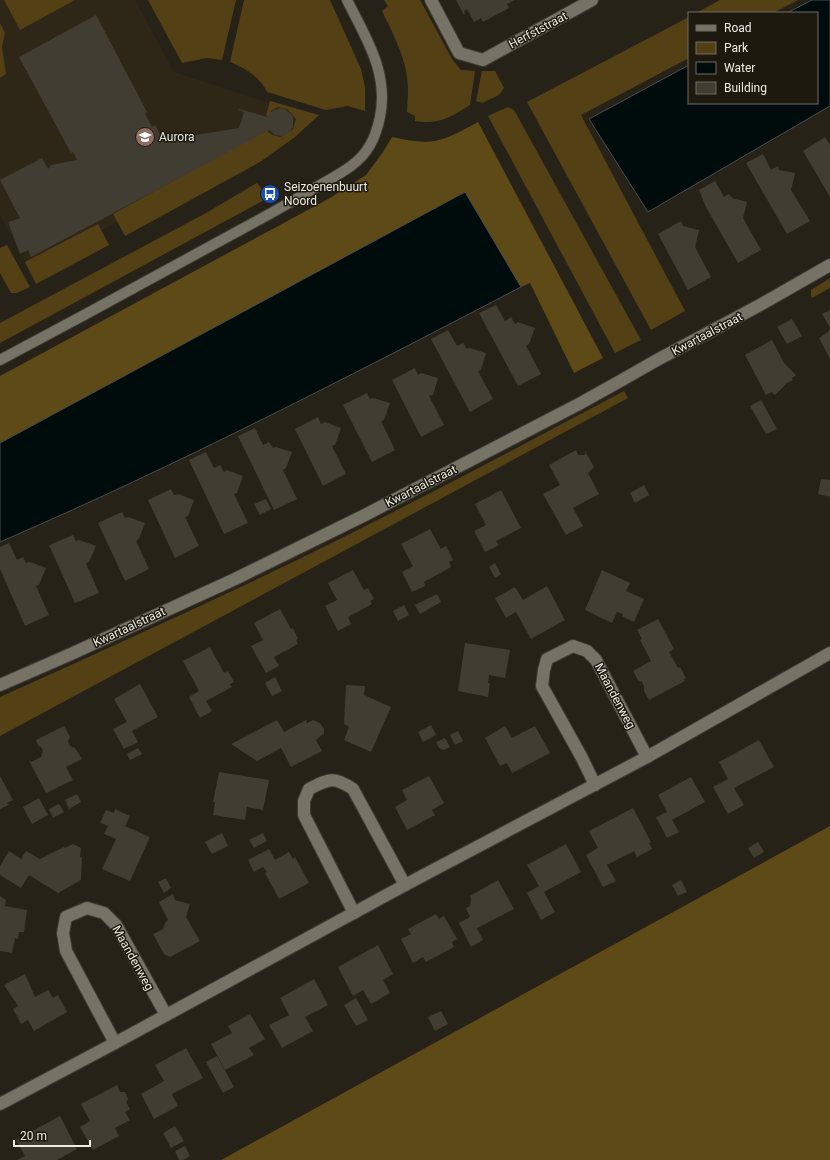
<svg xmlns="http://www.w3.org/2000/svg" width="830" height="1160" font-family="Roboto,sans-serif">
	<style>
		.built { fill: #2e2717 }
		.green { fill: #534115 }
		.forest { fill: #5e4a16 }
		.water { fill: #000b0c; stroke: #484e4d }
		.building { fill: #423d32 }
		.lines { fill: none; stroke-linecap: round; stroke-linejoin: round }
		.lane-casing { stroke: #403c36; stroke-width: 12 }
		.street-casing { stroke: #403c36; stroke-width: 14 }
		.lane { stroke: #777266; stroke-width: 10 }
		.street { stroke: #777266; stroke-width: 12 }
		.labels { text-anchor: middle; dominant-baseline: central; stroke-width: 3; stroke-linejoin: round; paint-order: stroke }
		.street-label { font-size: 12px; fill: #efece5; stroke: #1d190f }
		.poi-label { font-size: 12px; fill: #efece5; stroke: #1d190f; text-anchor: start }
	</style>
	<rect width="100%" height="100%" fill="#262218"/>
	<polygon class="built" points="0,0 135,0 174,72 306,115 284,141 100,231 29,268 0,215"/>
	<g class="green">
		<polygon points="4,0 75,0 20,30"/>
		<polygon points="148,0 236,0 222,60 207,58 182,63"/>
		<path d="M244 0H330L361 69 365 87V111L348 106 326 110 267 92C260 77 245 68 230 62Z"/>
		<path d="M384 0H420L452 59 461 70 475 71 470 105C451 117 439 125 415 121V116L407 112C407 105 408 97 408 90 408 61 394 36 382 11L388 6Z"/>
		<polygon points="720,0 798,0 773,13 696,13"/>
		<polygon points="689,17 689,58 581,115 685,311 651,330 527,102"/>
		<polygon points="0,23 5,33 2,47 6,74 0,78"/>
		<polygon points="482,71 495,71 504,88 499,95 482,103 476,101"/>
		<polygon points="270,101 319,115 295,137 260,162 125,236 113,214 266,130 272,135 281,137 293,129 296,119 287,109 278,107 271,111 271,117 266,116"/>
		<polygon points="508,107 514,110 641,340 615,353 488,116"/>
		<polygon points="257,183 268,198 0,343 0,323 206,213"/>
		<polygon points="98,224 109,245 36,284 25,262"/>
		<polygon points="7,245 30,287 17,293 11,293 0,273 0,248"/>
		<polygon points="830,278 830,288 812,298 811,296 811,290"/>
		<path d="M624 391 628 398 0 736V697C99 652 198 608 295 561 406 507 515 449 624 391Z"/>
	</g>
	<g class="forest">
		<path d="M478 122 603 358 574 373 530 283 521 287 465 192 0 443V376L330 198 366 175 383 152 392 137C406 140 421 143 435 141 450 138 465 129 478 122Z"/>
		<polygon points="830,826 830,1160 221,1160"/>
	</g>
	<g class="water">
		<polygon points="812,0 830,0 830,106 648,212 589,119 689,65 689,103 817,103 817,13 787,13"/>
		<path d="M465 192 521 287C350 376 178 465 0 542V443Z"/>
	</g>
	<g class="building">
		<polygon points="456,0 515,0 507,4 509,8 483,22 481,18 474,22 467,9 464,11 465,14 464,15"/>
		<polygon points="96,15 147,112 145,113 152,127 155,125 164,143 166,142 166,140 239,128 244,112 239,110 239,109 268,117 271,112 274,110 281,108 285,109 293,116 293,127 288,134 281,136 275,135 269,130 31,257 28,250 20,254 8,222 20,218 0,180 42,158 48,169 50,167 51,165 77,160 73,152 71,153 19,57"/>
		<polygon points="825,137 830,145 830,197 803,151"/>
		<polygon points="763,154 771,170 778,166 779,170 795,173 791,190 810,221 787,234 746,163"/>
		<polygon points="715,181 724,197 729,194 732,198 747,202 743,218 761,250 738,263 706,207 699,190"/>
		<polygon points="681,221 683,226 699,230 695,247 711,277 688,290 658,234"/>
		<polygon points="496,305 505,321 511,317 515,324 518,322 535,328 529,344 526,346 541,374 518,386 479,313"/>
		<polygon points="830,310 830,359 819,338 828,332 830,328 822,314"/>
		<polygon points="792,319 802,336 787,344 777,327"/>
		<polygon points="448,330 457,346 463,343 467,349 470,348 486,353 481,370 478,371 493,399 470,412 431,339"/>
		<polygon points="772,340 784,363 796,375 792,378 793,380 787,383 775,395 772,392 766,395 745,355"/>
		<polygon points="415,368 418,375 421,373 438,378 433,395 429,396 444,425 421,437 392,380"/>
		<polygon points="367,393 370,399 373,398 390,403 384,420 381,421 395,450 372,462 343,405"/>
		<polygon points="761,400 777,429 766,434 750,406"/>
		<polygon points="318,417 321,424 325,422 341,428 335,445 332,446 346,474 323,486 295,429"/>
		<polygon points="255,428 263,445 269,442 273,448 276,447 292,452 286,468 283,470 297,499 274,510 238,436"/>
		<polygon points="576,450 578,455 585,455 585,451 594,467 588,473 599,494 573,508 583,526 566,535 543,494 560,485 549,465"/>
		<polygon points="206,452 214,468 220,465 224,472 227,470 243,476 237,493 234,494 248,523 224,534 189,460"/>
		<polygon points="821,479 830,480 830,497 818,494"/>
		<polygon points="644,485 649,495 635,503 630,493"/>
		<polygon points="171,489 174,495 178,494 194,500 188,516 185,517 199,546 175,558 148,500"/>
		<polygon points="501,490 521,528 496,541 499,545 485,552 474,531 486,525 475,504"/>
		<polygon points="266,499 271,509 260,515 254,504"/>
		<polygon points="122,512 125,518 128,517 145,523 139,539 136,541 149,569 125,581 98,523"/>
		<polygon points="430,529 441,549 446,546 453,560 449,562 451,567 424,582 425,586 412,592 402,572 413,566 401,544"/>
		<polygon points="73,535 76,541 79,540 96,546 89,562 86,563 99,593 75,603 49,545"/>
		<polygon points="9,543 17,560 23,557 26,563 30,562 46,568 39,585 36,586 49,615 25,626 0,569 0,547"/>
		<polygon points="495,563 501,574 495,578 489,567"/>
		<polygon points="353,570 364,590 368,588 374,599 370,601 372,604 348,617 351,624 338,631 325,606 337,600 328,583"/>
		<polygon points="602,570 630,583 626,591 644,599 634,622 622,616 623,614 617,612 612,623 585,610"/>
		<polygon points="547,586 565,620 531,639 516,612 506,618 495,598 515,587 523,600"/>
		<polygon points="437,594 441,602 420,614 415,605"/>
		<polygon points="404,605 409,615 398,621 393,611"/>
		<polygon points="280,609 291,629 293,628 298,639 296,640 298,644 274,657 279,666 266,673 251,646 263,640 254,623"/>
		<polygon points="658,619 674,649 669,652 678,668 680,667 686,678 684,679 685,681 649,700 644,691 644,686 642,682 638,680 633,671 651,661 640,640 642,639 637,630"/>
		<polygon points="465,643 510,650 505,678 489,675 488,683 490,683 488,697 458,691"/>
		<polygon points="210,647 224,673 228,671 234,682 230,684 232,687 206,701 212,711 200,718 189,697 199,691 183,661"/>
		<polygon points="275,677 282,691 272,696 265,683"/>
		<polygon points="140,684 158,717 132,731 138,742 124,749 113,729 127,722 114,699"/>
		<polygon points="346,685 365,686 364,695 391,707 371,752 344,740 349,727 344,724"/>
		<polygon points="277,720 284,732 306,720 307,723 313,720 320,723 324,729 324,733 316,740 322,751 291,767 281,748 257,761 231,744"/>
		<polygon points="431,725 436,735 423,742 418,732"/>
		<polygon points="64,726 70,737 68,742 70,746 75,748 82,759 66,767 73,780 46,793 29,761 30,761 31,762 41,757 43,750 40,746 39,747 36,740"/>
		<polygon points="505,726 512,738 535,726 550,753 512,773 507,763 500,766 485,738"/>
		<polygon points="458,731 463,741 455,745 450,735"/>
		<polygon points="445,738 450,747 444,750 439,748 436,742"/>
		<polygon points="759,740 774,767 734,788 744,805 728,814 713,787 728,779 719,762"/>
		<polygon points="138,748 142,754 130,760 127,754"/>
		<polygon points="219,772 269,780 263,810 247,807 245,820 213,815 215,802 213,802"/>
		<polygon points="0,776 13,800 7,803 9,805 0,809"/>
		<polygon points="429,776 444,803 432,810 435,815 407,830 395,807 407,800 402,790"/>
		<polygon points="691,777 705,802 672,820 679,832 667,838 656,817 667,812 658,795"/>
		<polygon points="77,794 81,802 69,809 65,800"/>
		<polygon points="39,798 48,815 32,824 23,807"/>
		<polygon points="59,804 64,812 53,818 49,809"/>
		<polygon points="633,808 651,842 649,843 652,849 637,857 634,851 607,865 616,881 603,887 586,855 598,848 589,831"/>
		<polygon points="115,809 130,816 125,826 150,837 130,881 102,869 116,839 104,834 108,826 100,823 106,810 114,813"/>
		<polygon points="222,833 228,846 212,854 205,842"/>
		<polygon points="263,833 267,841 254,848 249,840"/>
		<polygon points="758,842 764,852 754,858 748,848"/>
		<polygon points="73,844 81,848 80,857 82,858 81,880 58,893 29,875 21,888 0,875 0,866 9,851 21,859 26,851 40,859 64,847 65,848"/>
		<polygon points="566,844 581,872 544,892 555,912 541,920 527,893 539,886 527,865"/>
		<polygon points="269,849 275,860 289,852 293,859 295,857 309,883 279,899 265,873 267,872 263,867 254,872 248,860"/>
		<polygon points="166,878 171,888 164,893 158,882"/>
		<polygon points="498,880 514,909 477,928 483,940 471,947 459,923 470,917 466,908 470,906 471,899 470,896"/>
		<polygon points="681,880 687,892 678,896 672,885"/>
		<polygon points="173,894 175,900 190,904 186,917 200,941 170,957 164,954 153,934 163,929 165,923 168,920 159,902"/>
		<polygon points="0,896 6,900 5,906 27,910 24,932 19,932 18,939 15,938 12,953 0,951"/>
		<polygon points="436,914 439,919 444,916 457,939 452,942 454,947 426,962 423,957 413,963 401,939 411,934 408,929"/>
		<polygon points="378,945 393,974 383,980 390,993 371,1004 363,990 353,996 338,967"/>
		<polygon points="25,974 35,997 48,990 53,998 58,995 67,1012 34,1031 28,1020 21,1024 13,1009 18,1006 4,985"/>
		<polygon points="314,979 328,1005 305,1017 313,1031 282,1048 269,1025 289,1015 280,998"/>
		<polygon points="356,998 368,1020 356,1026 344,1005"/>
		<polygon points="441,1011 448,1024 435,1031 428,1017"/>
		<polygon points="250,1014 265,1039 249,1048 254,1055 225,1070 211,1044 232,1033 228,1026"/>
		<polygon points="186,1048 203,1078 172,1094 178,1106 154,1119 141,1094 164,1081 155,1065"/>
		<polygon points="217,1056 234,1087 223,1093 206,1062"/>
		<polygon points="117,1085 120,1092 125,1092 128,1099 126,1102 130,1109 125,1112 130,1120 115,1128 119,1136 93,1150 80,1127 90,1121 81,1104"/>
		<polygon points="60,1116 77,1149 57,1160 17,1160 25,1156 16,1140"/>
		<polygon points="175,1126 184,1141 171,1148 163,1133"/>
		<polygon points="185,1146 190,1156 183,1160 179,1160 175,1151"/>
	</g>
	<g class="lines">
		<g class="lane-casing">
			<path id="lane" d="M0 360C81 317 162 273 242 229 266 216 290 203 313 189 333 177 359 166 370 145 375 137 378 126 380 117 389 73 366 38 347 0"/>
		</g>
		<g class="street-casing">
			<g id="street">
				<polyline points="431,0 459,53 483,60 592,0"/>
				<polyline points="0,685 71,654 235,579 365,515 579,404 622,380 657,360 760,305 830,265"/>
				<polyline points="595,785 582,758 542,686 544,670 547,659 573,646 587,651 596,660 647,757"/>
				<path d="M354 913 304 815V801L309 789C329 779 333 776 353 789L405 885"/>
				<polyline points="115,1043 66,951 63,933 66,917 87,908 104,913 116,925 166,1015"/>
				<polyline points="0,1104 115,1043 405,885 647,757 830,653"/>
			</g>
		</g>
		<use href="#lane" class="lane"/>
		<use href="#street" class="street"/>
	</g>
	<defs>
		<g id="school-disc" transform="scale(1)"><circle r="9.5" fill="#8d6e63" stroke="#1d190f"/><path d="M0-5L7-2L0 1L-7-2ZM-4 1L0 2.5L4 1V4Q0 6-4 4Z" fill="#fff"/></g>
		<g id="bus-disc" transform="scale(1)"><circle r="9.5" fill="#1a4fb4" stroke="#1d190f"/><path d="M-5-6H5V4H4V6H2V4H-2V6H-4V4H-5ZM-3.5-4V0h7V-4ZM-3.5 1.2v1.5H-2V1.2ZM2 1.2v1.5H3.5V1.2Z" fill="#fff"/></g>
	</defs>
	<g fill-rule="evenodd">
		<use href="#school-disc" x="145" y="137"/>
		<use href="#bus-disc" x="270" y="194"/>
	</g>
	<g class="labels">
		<g class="street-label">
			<text transform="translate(538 30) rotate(-28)">Herfststraat</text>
			<text transform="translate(707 334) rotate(-28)">Kwartaalstraat</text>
			<text transform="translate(421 486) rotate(-27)">Kwartaalstraat</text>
			<text transform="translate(129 627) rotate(-25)">Kwartaalstraat</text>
			<text transform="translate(615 696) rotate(62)">Maandenweg</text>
			<text transform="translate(133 958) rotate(61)">Maandenweg</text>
		</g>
		<g class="poi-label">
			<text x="159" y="137">Aurora</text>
			<text x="284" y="187">Seizoenenbuurt<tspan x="284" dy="14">Noord</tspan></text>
		</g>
	</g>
	<rect x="688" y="12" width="130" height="92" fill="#1d190f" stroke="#716d65"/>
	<rect x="696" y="25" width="20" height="6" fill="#777266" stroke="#716d65"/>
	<text x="724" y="32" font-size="12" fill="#efece5">Road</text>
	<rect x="696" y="42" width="20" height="12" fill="#534115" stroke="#716d65"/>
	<text x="724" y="52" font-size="12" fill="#efece5">Park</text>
	<rect x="696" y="62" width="20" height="12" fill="#000b0c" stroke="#716d65"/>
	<text x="724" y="72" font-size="12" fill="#efece5">Water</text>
	<rect x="696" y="82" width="20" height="12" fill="#423d32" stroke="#716d65"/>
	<text x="724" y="92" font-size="12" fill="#efece5">Building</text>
	<path d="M14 1140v6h76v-6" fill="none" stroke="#efece5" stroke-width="2"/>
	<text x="20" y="1140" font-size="12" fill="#efece5" stroke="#1d190f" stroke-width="3" paint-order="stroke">20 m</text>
</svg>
